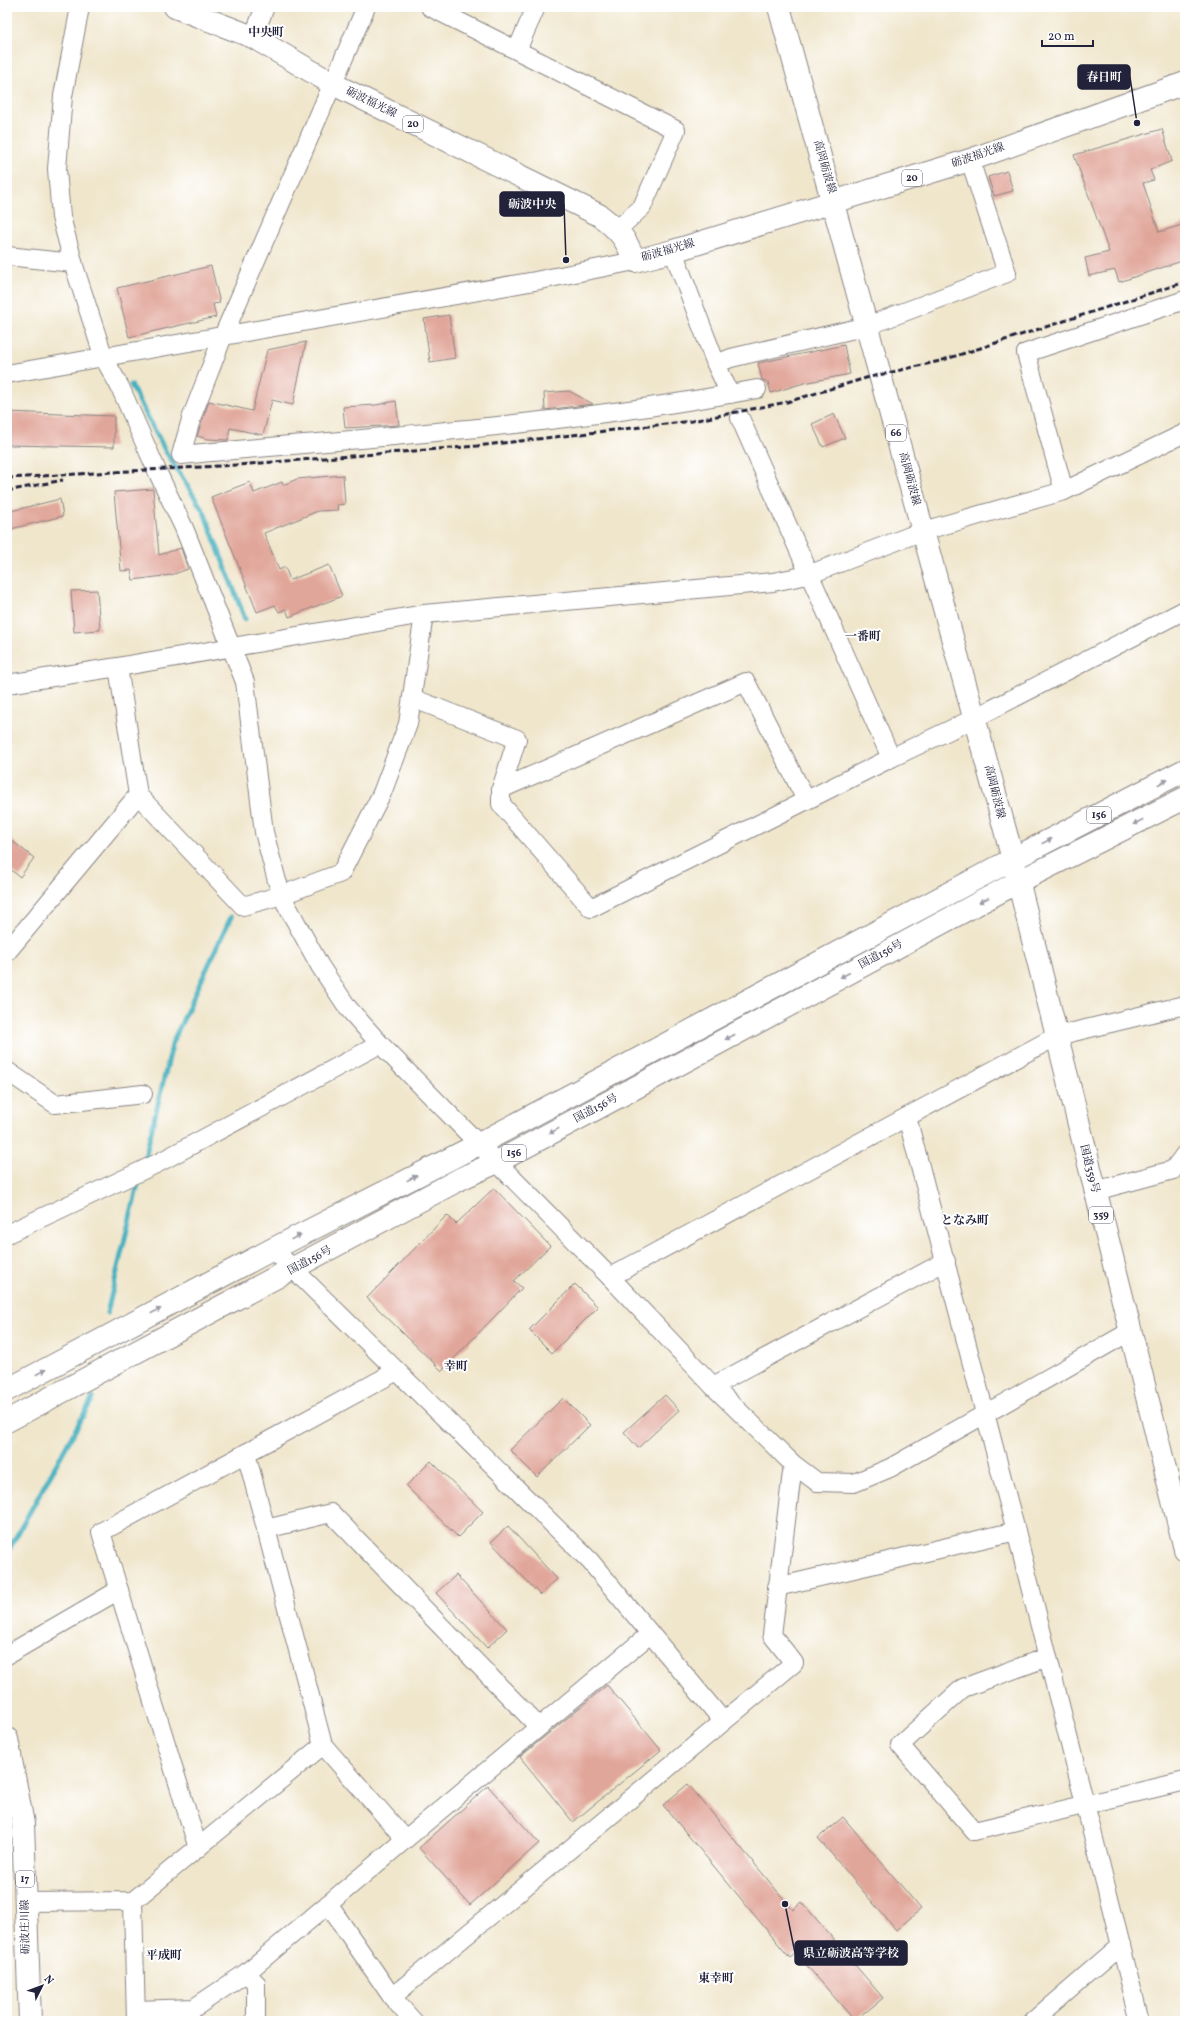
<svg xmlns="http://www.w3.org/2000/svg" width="1192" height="2028" font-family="Vollkorn,'Noto Serif JP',serif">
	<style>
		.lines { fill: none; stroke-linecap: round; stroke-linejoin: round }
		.stream { stroke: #44b1c0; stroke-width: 5 }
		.building { fill: #e1a69a }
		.minor-casing { stroke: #898484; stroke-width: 20 }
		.major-casing { stroke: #898484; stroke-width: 24 }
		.highway-casing { stroke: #898484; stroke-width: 24 }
		.minor { stroke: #fff; stroke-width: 18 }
		.major { stroke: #fff; stroke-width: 22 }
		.highway { stroke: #fff; stroke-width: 22 }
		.rail { stroke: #22223b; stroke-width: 3; stroke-dasharray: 6 3; stroke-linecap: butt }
		.oneway { fill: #9c9ca7 }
		.labels { text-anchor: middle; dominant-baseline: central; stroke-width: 4; stroke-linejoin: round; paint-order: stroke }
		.shield { fill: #fff; stroke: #646476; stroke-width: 1 }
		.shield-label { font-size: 10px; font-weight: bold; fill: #22223b }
		.street-label { font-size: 11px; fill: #22223b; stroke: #fff }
		.neighbourhood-label { font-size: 12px; font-weight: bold; fill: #22223b; stroke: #fff }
		.leader { fill: none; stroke: #22223b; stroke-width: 1.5 }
		.callout-dot { fill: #22223b; stroke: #fff; stroke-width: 1.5 }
		.callout { fill: #22223b; stroke: #22223b; stroke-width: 1.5 }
		.callout-label { font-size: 12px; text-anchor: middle; font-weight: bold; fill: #fff }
	</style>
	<rect width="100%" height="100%" fill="#fff"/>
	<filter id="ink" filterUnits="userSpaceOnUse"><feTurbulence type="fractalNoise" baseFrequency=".025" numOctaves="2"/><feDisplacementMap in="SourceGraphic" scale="8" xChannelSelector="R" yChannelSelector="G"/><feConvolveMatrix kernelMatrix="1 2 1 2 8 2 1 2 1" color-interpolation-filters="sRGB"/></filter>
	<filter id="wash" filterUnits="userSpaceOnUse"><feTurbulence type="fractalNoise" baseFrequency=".012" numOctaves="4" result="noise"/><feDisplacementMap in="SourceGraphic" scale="16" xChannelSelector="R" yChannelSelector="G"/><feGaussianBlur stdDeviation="0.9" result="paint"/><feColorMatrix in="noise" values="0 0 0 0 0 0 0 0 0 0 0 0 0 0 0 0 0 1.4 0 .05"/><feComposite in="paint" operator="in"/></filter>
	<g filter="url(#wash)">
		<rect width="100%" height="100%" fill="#f0e6cc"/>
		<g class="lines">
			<g class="stream">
				<polyline points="131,385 166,452 204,512 245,619"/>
				<polyline points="143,1166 173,1041 231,917"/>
				<polyline points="107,1313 140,1176"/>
				<polyline points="7,1553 93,1398"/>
			</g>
		</g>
		<g id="blocks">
			<g class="building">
				<polygon points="1162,129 1172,161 1150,170 1154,180 1143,183 1159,232 1185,224 1185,260 1119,282 1115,270 1089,276 1085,258 1109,252 1074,155"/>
				<polygon points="1007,171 1013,191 994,196 988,177"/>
				<polygon points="211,266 220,303 213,304 216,317 129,337 117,288"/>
				<polygon points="449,315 455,358 430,362 424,319"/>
				<polygon points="306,342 293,405 272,400 263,435 230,428 228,440 208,439 197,436 209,401 252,411 267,350"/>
				<polygon points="844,345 850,374 804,383 771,393 768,382 762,380 758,363"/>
				<polygon points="569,391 593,404 545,410 544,393"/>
				<polygon points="396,401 399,425 345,428 343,407 376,405"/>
				<polygon points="7,412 114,416 114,447 7,445"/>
				<polygon points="834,414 845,438 823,447 812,424"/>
				<polygon points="343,475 345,504 337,505 338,510 318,511 264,533 279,570 285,567 290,580 329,565 342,596 289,617 286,609 279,612 275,605 257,612 211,497 250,482 254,493 282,482 283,485 297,479"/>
				<polygon points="153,489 159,555 181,548 188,569 171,575 133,580 131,570 121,571 114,492"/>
				<polygon points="60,499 63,516 7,530 7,512"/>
				<polygon points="97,590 100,630 74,632 71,591"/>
				<polygon points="7,837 34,858 20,877 7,867"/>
				<polygon points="494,1188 550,1246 514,1281 522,1288 442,1371 367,1298 447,1215 456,1224"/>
				<polygon points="575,1284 598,1307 552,1353 529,1330"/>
				<polygon points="665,1395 679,1410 638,1448 624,1432"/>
				<polygon points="563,1398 590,1425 537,1477 510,1450"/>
				<polygon points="431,1461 483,1512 458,1537 406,1486"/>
				<polygon points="508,1526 557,1579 540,1595 491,1542"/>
				<polygon points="456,1575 507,1629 487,1648 436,1593"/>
				<polygon points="607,1685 661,1750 573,1822 520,1757"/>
				<polygon points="688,1784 793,1910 802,1902 883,1998 855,2021 796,1953 790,1958 663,1805"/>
				<polygon points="488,1786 539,1843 470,1905 419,1848"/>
				<polygon points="843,1817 921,1909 896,1930 818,1838"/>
			</g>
		</g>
	</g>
	<g filter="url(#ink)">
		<use href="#blocks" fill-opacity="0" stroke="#898484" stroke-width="1"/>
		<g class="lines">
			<g class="minor-casing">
				<g id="minor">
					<polyline points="80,7 63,96 57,169 61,217 75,269 104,358 120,387 157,471 184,528 245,682 264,832 277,881 286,904 320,966 348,1008 380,1044 610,1277 713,1386 793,1464 817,1482 854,1483 890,1468 1131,1331"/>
					<path d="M366 7 223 336 192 416 181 455C373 437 567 425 757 389"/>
					<polyline points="430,7 676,130 642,207 618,229"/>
					<polyline points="253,37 265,7"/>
					<polyline points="517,50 536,7"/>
					<polyline points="673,251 716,364 730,394"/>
					<polyline points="7,256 73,263"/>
					<polyline points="716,364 731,358 867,326 1007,273 970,160"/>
					<polyline points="7,374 535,281 635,261"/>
					<polyline points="740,418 891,758 975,718 1185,610"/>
					<polyline points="1064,491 1026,353 1185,300"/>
					<polyline points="7,684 118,667 424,614 773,582 808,575 923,531 1064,491 1185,433"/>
					<polyline points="412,698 517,739 501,789"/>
					<polyline points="138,795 243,906 282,895 341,873 382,793 408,724 424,614"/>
					<polyline points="806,800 746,682 501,789 501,804 591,908 891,758"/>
					<polyline points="7,952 138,795 118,667"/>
					<polyline points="7,1071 55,1104 143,1094"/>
					<polyline points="907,1117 1016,1531 1140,2021"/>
					<polyline points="1095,1191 1173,1170 1185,1154"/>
					<polyline points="7,1234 158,1163 380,1044"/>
					<polyline points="273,1249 590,1561 723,1721"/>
					<polyline points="610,1277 1057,1036 1185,1005"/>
					<polyline points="713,1386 946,1261"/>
					<polyline points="246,1453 323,1745 405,1839"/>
					<polyline points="266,1529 331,1513 539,1727"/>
					<polyline points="777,1587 1016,1531"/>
					<polyline points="7,1655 119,1590"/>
					<polyline points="1048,1657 963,1688 900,1745 974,1831 1185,1781"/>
					<polyline points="198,1848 101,1532 397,1371"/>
					<polyline points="133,1901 136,2021"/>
					<polyline points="25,1902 133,1901 323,1745"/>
					<polyline points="328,1904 392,1997 413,2021"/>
					<polyline points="246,1973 256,1983 256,2021"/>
					<polyline points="392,1997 794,1663 772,1635 793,1464"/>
					<polyline points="136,2010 194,2008 246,1973 650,1634"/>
					<polyline points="1033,2021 1121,1945"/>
				</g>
			</g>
			<g class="major-casing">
				<g id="major">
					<path d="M175 7 253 37 333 84 599 215C619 230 625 237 635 261L673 251 970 160 1185 83"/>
					<polyline points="779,7 1013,859"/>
					<polyline points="7,1739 23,1824 30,2021"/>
				</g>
			</g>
			<g class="highway-casing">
				<g id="highway">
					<polyline points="1015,868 1185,1549"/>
					<polyline points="7,1390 273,1249 479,1144 1013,859 1185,770"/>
					<polyline points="7,1421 462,1178 497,1162 1018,882 1185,798"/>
				</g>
			</g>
			<use href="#minor" class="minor"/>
			<use href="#major" class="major"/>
			<use href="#highway" class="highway"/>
			<g class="rail">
				<polyline points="7,478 236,465 477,446 692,421 787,402 866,378 940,361 1185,282"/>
				<polyline points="7,491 63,480"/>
			</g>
		</g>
		<defs><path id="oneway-solid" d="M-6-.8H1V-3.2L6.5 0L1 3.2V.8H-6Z"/></defs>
		<g class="oneway">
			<use href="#oneway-solid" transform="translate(1163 782) rotate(-28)"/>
			<use href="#oneway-solid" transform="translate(1138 822) rotate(153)"/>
			<use href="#oneway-solid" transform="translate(1047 841) rotate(-27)"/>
			<use href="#oneway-solid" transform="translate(984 900) rotate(152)"/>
			<use href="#oneway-solid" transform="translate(845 975) rotate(152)"/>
			<use href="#oneway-solid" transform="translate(730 1037) rotate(152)"/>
			<use href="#oneway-solid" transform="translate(554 1131) rotate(152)"/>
			<use href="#oneway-solid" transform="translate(412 1178) rotate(-27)"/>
			<use href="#oneway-solid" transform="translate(296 1237) rotate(-27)"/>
			<use href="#oneway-solid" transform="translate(156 1311) rotate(-28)"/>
			<use href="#oneway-solid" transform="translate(41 1372) rotate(-28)"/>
		</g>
	</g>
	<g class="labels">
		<g class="shield">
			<rect x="403" y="116" width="20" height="16" rx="3"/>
			<rect x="902" y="170" width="20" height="16" rx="3"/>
			<rect x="886" y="425" width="20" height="16" rx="3"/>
			<rect x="1087" y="807" width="24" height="16" rx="3"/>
			<rect x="502" y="1145" width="24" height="16" rx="3"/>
			<rect x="1089" y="1207" width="24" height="16" rx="3"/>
			<rect x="16" y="1871" width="18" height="16" rx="3"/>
		</g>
		<g class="shield-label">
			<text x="413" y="124">20</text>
			<text x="912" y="178">20</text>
			<text x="896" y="433">66</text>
			<text x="1099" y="815">156</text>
			<text x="514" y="1153">156</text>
			<text x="1101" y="1215">359</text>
			<text x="25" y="1879">17</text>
		</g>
		<g class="street-label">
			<text transform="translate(371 103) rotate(26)">砺波福光線</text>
			<text transform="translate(978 156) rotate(-19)">砺波福光線</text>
			<text transform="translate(824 167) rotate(74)">高岡砺波線</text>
			<text transform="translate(668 251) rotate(-16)">砺波福光線</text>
			<text transform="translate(909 479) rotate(75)">高岡砺波線</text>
			<text transform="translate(994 792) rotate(76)">高岡砺波線</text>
			<text transform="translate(881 955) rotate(-28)">国道156号</text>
			<text transform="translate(596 1109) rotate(-28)">国道156号</text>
			<text transform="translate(1089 1169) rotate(76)">国道359号</text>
			<text transform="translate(310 1261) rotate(-28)">国道156号</text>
			<text transform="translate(26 1927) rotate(-91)">砺波庄川線</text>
		</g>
		<g class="neighbourhood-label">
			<text x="266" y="33">中央町</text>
			<text x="863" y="637">一番町</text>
			<text x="965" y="1221">となみ町</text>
			<text x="456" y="1367">幸町</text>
			<text x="164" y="1956">平成町</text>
			<text x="716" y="1979">東幸町</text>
		</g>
	</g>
	<path class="leader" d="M1137 123L1130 77M566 260L564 204M785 1904L795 1953"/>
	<g class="callout-dot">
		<circle cx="1137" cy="123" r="4"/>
		<circle cx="566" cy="260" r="4"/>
		<circle cx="785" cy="1904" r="4"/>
	</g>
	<g class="callout">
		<rect x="1078" y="65" width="52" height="24" rx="4"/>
		<rect x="500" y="192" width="64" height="24" rx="4"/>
		<rect x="795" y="1941" width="112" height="24" rx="4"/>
	</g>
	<g class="callout-label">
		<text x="1104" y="81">春日町</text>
		<text x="532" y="208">砺波中央</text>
		<text x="851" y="1957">県立砺波高等学校</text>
	</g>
	<rect width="1192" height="2028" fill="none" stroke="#fff" stroke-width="24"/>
	<g transform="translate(42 1986) rotate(48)" stroke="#ffffff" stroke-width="3" paint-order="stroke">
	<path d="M0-3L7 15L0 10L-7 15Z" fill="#22223b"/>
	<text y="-6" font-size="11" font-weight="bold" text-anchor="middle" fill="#22223b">N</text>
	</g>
	<path d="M1042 40v6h51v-6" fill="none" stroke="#22223b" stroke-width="2"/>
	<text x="1048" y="40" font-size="12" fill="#22223b" stroke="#ffffff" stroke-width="3" paint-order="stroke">20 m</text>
</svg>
